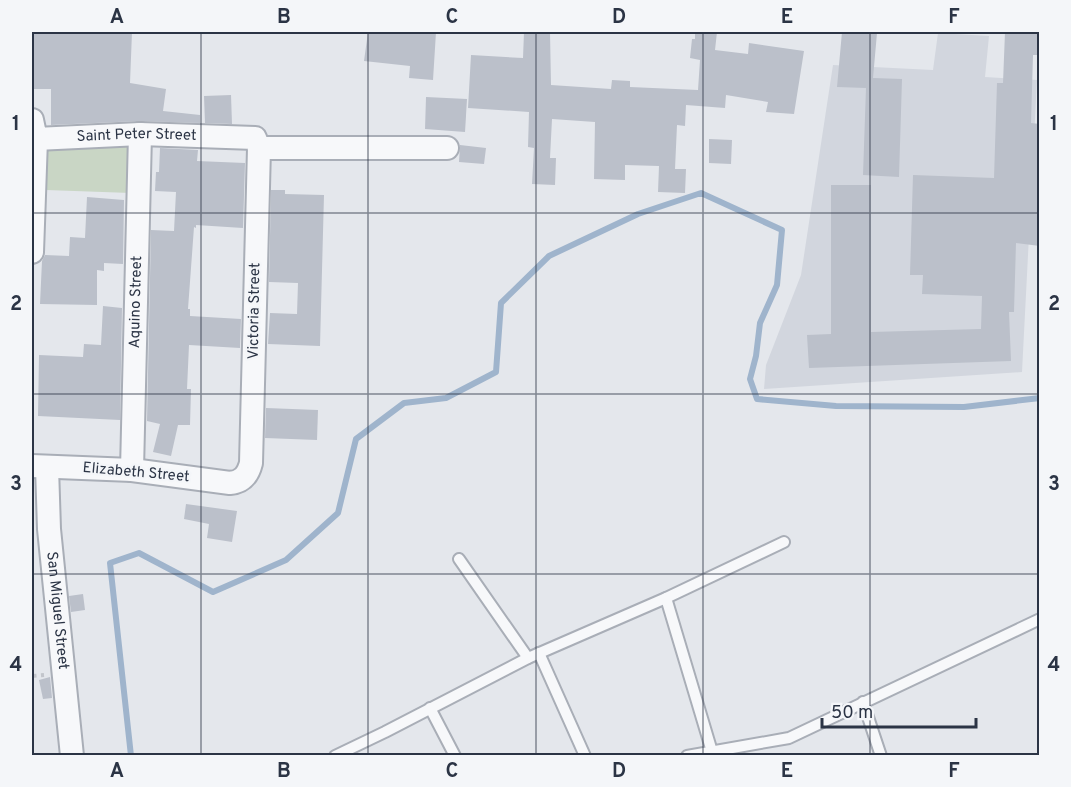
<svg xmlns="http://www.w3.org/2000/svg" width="1071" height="787" font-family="Overpass,sans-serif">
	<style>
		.built { fill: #d2d6de }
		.pitch { fill: #c9d6c5 }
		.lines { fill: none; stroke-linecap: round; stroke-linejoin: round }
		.stream { stroke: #9fb4cc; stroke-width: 6 }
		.building { fill: #bbc0ca }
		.lane-casing { stroke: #a9aeb7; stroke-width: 14 }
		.street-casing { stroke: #a9aeb7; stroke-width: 26 }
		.path { stroke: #c2c5cb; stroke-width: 4; stroke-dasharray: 4.5 4.5; stroke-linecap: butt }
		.lane { stroke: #f7f8fa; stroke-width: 10 }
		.street { stroke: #f7f8fa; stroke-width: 22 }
		.grid { fill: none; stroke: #2b3445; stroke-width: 1.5; stroke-opacity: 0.55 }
		.labels { text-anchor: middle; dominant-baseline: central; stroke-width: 5; stroke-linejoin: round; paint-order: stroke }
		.street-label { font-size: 15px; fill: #2b3445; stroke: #f4f6f9 }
		.neatline { fill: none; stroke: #2b3445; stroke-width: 2 }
		.grid-label { font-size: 20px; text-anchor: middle; font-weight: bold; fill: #2b3445 }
	</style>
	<rect width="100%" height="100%" fill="#e4e7ec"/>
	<polygon class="built" points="938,33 989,36 985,77 1037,80 1022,372 764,389 766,365 801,275 833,65 933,70"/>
	<polygon class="pitch" points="131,145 131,193 46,190 46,149"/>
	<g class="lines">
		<polyline class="stream" points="131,756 110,563 139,553 213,592 286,560 338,513 356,439 404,403 446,398 496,372 501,303 549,256 638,214 701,193 782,230 777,285 760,323 756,356 750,379 757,399 836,406 964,407 1040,398"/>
	</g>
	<g class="building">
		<polygon points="32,32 132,32 130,83 166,89 163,111 200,115 200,123 139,121 51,125 51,89 32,89"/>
		<polygon points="368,32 436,32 433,80 409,78 410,66 364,61"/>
		<polygon points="524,32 550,32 551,85 611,89 612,80 630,81 630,87 698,90 700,60 690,58 692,39 695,39 695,32 717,32 715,50 748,54 749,43 804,51 794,114 766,112 768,102 726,95 725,108 686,105 685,126 677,125 675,169 686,169 685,193 658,192 659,166 625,165 625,180 594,179 595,122 552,119 550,158 556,158 555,185 532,184 534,148 528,147 529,112 468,108 471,55 523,58"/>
		<polygon points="842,32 877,33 873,78 902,79 899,177 863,175 866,88 837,87"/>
		<polygon points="1005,32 1040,32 1040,55 1033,55 1031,123 1040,124 1040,246 1016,243 1014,312 1009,312 1011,361 809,368 807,335 831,334 831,185 871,185 871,332 981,329 982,296 922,294 923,275 910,275 913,175 994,178 997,83 1003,83"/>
		<polygon points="231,95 232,124 205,123 204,96"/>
		<polygon points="426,97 467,99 465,132 425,129"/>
		<polygon points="709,139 732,140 731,164 709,163"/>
		<polygon points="460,145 486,148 484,164 459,162"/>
		<polygon points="160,148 198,150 197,161 245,163 243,228 196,225 196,228 194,227 188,309 190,309 190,316 241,319 240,348 189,345 187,389 191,389 190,425 178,425 171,456 153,452 160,424 147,421 151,230 174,231 176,192 155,191 156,172 159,172"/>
		<polygon points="271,190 285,190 285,194 324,195 320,346 268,344 270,313 297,314 298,283 269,282"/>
		<polygon points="87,197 124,200 123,264 104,263 104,271 97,270 97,305 40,304 42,261 45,255 69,256 70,237 85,238"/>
		<polygon points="103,306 122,308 120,420 38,416 39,355 83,357 84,344 101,345"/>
		<polygon points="266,408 318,410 317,440 265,438"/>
		<polygon points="186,504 237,511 232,542 207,538 209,524 184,519"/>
		<polygon points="83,594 85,610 71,612 69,596"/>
		<polygon points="50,677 52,698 43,699 39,680"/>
	</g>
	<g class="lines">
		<g class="lane-casing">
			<g id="lane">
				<polyline points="459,559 528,658"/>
				<polyline points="666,598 713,755"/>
				<polyline points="539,653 585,756"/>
				<polyline points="863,702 881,756"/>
				<polyline points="430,708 455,756"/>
				<polyline points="335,756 385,732 528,658 666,598 784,542"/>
				<polyline points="687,756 789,738 1040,619"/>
			</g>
		</g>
		<g class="street-casing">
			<g id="street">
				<path id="s1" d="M32 120 36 139 140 134 255 138 259 148 251 463C248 475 242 482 230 483L132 470 32 466"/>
				<polyline points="259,148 447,148"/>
				<polyline points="32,252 36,139"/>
				<path id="s2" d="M47 467 49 529 72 756"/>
				<path id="s3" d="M132 470 140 134"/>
			</g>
		</g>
		<polyline class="path" points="32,676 44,675"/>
		<use href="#lane" class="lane"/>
		<use href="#street" class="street"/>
	</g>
	<path class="grid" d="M201 32V756M368 32V756M536 32V756M703 32V756M870 32V756M32 213H1040M32 394H1040M32 574H1040"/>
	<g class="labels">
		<g class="street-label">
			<text stroke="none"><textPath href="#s1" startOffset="120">Saint Peter Street</textPath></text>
			<text stroke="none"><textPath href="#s3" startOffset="168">Aquino Street</textPath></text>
			<text transform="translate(255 311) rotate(-89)">Victoria Street</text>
			<text transform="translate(136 473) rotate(5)">Elizabeth Street</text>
			<text stroke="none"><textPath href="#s2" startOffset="144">San Miguel Street</textPath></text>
		</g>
	</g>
	<rect width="1071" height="787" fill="none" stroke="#f4f6f9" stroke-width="66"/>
	<path d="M822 718v9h154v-9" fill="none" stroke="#2b3445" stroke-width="3"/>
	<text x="831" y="718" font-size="18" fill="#2b3445" stroke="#f4f6f9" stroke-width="4.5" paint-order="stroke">50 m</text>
	<rect x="33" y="33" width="1005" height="721" class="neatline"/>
	<g class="grid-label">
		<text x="117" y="23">A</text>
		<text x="284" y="23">B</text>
		<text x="452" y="23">C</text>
		<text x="619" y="23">D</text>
		<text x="787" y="23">E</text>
		<text x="954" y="23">F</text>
		<text x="16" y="130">1</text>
		<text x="1054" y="130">1</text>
		<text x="16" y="310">2</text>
		<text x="1054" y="310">2</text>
		<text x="16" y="490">3</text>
		<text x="1054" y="490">3</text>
		<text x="16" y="671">4</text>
		<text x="1054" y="671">4</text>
		<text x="117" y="777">A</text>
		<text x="284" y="777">B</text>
		<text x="452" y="777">C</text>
		<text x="619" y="777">D</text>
		<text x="787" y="777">E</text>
		<text x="954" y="777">F</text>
	</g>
</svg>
